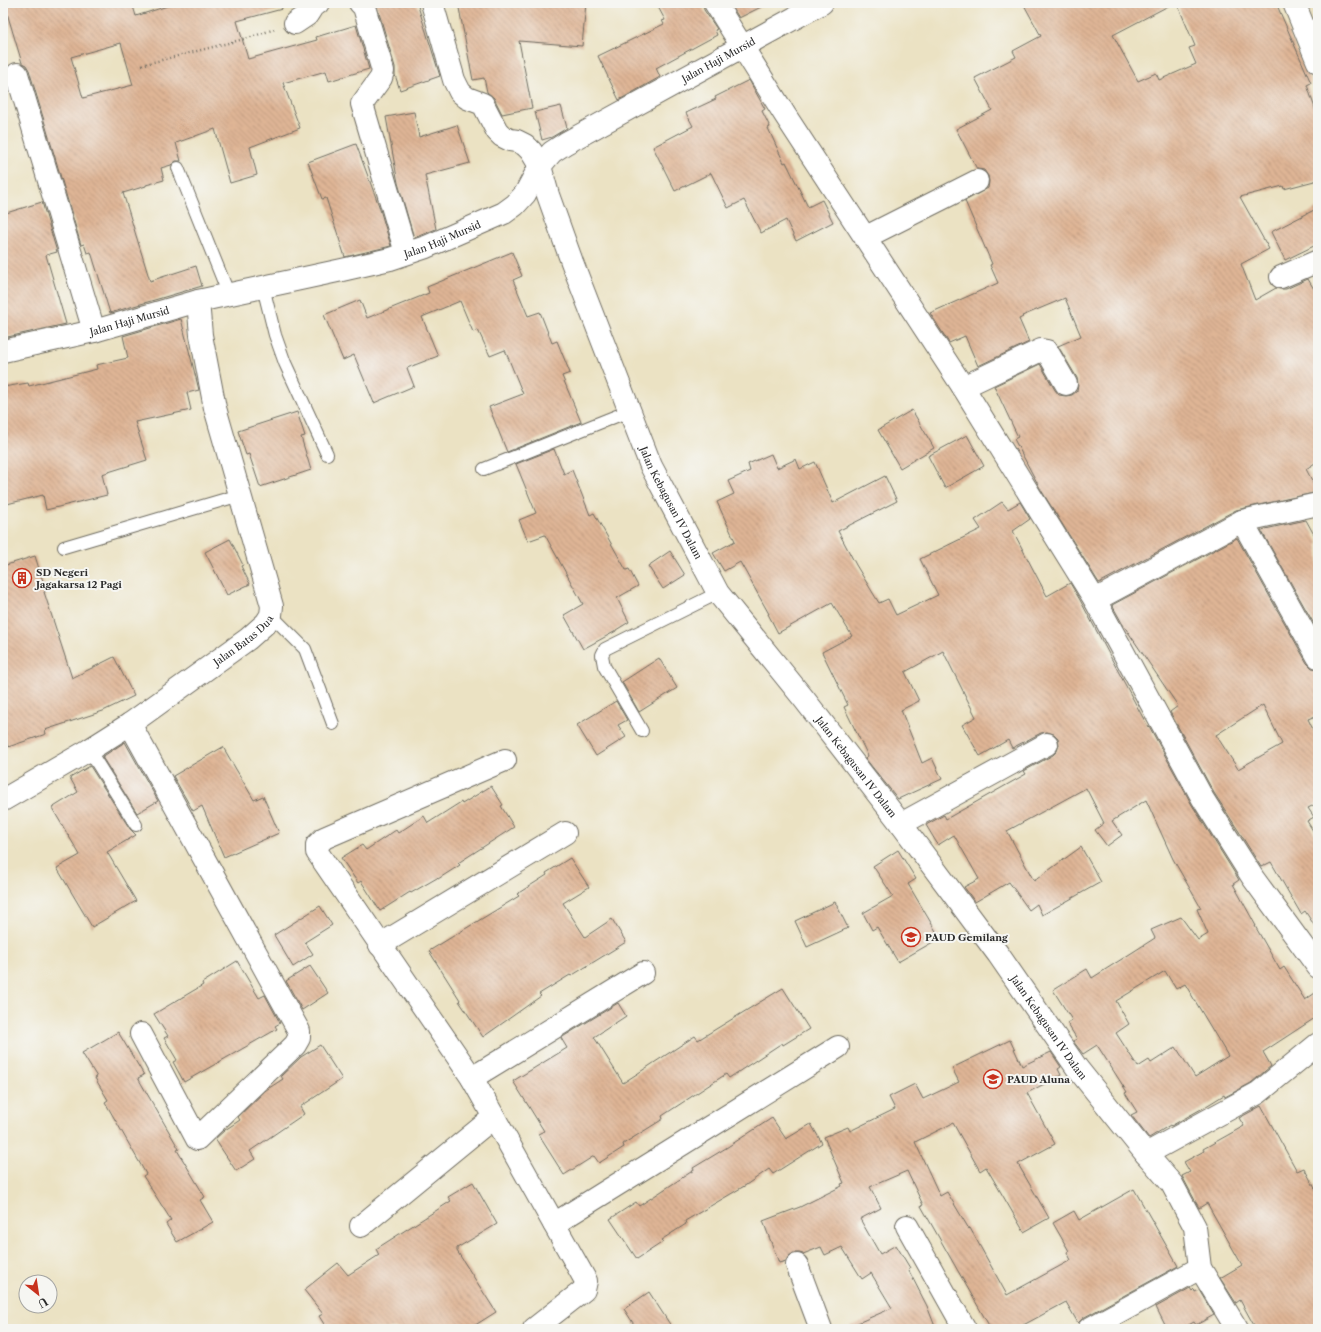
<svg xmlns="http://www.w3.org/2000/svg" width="1321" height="1332" font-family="'Libre Caslon Text',serif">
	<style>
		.building { fill: url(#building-back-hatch); fill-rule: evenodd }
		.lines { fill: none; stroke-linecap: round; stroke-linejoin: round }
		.service-casing { stroke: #6e6b60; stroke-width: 14 }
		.minor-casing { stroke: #6e6b60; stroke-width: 24 }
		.tertiary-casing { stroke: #6e6b60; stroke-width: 24 }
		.path { stroke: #6e6b60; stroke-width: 2.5; stroke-dasharray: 1 3; stroke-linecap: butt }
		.service { stroke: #fff; stroke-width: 12 }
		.minor { stroke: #fff; stroke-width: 22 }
		.tertiary { stroke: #fff; stroke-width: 22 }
		.labels { text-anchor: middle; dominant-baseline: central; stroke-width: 4; stroke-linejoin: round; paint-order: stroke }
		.street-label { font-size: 10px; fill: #2b2b2b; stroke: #f6f6f2 }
		.poi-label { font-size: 10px; font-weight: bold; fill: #2b2b2b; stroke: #f6f6f2; text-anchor: start }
	</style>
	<defs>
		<pattern id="building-back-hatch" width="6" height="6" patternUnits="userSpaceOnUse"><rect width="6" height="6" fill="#dfb595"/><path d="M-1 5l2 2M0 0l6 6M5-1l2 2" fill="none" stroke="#b5937a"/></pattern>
	</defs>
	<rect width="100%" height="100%" fill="#f6f6f2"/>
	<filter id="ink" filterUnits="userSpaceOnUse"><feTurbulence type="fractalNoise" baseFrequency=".025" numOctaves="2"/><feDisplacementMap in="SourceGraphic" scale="8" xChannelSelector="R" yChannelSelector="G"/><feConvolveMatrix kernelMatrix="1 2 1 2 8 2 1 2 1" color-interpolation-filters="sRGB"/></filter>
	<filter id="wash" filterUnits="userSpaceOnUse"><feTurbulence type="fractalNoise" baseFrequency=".012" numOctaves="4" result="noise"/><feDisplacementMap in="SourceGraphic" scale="16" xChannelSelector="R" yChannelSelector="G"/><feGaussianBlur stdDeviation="0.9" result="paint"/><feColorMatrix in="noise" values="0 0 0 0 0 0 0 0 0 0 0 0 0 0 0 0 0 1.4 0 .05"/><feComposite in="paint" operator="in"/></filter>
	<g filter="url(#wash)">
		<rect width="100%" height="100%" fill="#ebe2c3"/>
		<g id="blocks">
			<g class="building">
				<path d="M4 3H132L136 16 177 3H281L282 9 237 21 248 59 317 40 316 37 356 25 369 69 329 81 326 71 283 83 300 128 250 147 257 175 230 183 215 129 176 143 181 161H176L171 165 161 168 164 180 146 185V186L123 193 150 281 196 266 202 286 110 313 91 252 87 253 84 244 81 245 29 70 26 65 22 63ZM121 43 133 85 83 98 71 57Z"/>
				<polygon points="376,3 417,3 440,76 400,90 395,75 395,67"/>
				<polygon points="458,3 586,3 582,46 519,41 532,108 502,114 494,98 487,92 484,78 473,80"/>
				<polygon points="656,3 703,3 704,10 717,29 715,30 717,35 656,68 660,77 619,100 598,56 664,24 662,21 665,20"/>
				<polygon points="730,3 769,3 739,18"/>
				<polygon points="1023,3 1174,3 1113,35 1138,81 1156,73 1159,80 1196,64 1189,48 1195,46 1177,3 1276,3 1311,83 1307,85 1318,117 1318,180 1284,189 1283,186 1240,197 1269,249 1241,264 1255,300 1276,288 1280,289 1286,289 1308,279 1318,296 1318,461 1306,469 1318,492 1236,510 1099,583 1041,490 1014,439 1018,437 994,386 1040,364 1055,390 1059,395 1066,396 1072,395 1077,391 1078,384 1077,378 1058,346 1081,336 1065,298 1022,316 1023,317 1019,319 1029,342 978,366 965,336 949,343 930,313 998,283 990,265 992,264 965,201 988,188 989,181 988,176 984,170 977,169 956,129 992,110 975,78 1016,57 1013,51 1041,36"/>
				<polygon points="749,80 765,109 762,111 770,127 768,128 784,163 786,162 808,207 822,200 833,222 796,241 786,220 761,233 744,200 728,208 711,173 675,191 653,147 693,126 686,113 716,99 715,97"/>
				<polygon points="561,106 567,128 552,137 542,140 535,112"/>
				<polygon points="414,112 419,137 457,125 470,163 425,175 436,229 414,238 398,183 386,117"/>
				<polygon points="356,144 379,206 391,246 345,257 326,198 322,199 308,162"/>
				<polygon points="42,202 57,252 46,255 66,324 3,338 3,214"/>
				<polygon points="1318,208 1318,244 1285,260 1271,232"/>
				<polygon points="512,252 522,276 513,280 528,316 540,312 552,343 557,341 570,373 562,376 581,422 507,452 489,407 523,394 505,350 490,356 478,330 473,332 460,301 422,317 438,356 407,368 414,386 374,403 354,355 343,360 324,315 360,300 367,318 429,293 427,287"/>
				<polygon points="181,319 199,390 187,393 191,410 135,422 147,460 102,474 107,495 46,510 43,495 3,505 3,387 28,383 29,386 97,369 96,365 128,358 123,336"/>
				<polygon points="912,410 934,448 900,468 878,430"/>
				<polygon points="297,412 305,436 301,437 311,470 260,487 249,454 246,455 238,431"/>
				<polygon points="967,435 984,466 945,488 928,456"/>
				<polygon points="554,449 564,474 572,470 590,515 594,513 626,570 629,569 638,586 617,598 629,622 616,630 616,631 583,649 564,615 583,604 545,535 528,541 519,520 536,513 516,464"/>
				<path d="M771 454 777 468 796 459 800 469 815 462 833 503 885 476 897 501 838 531 856 565 879 603 888 599 896 615 938 595 920 559 981 529 975 520 1002 502 1008 509 1020 502 1030 519 1013 531 1047 596 1070 583 1080 600 1148 727 1149 726 1192 805 1239 880 1233 884 1256 926H1255L1280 970 1284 967 1305 1000 1318 991V1016L1263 1052 1271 1066 1251 1083 1225 1097 1224 1095 1203 1108 1171 1126 1170 1125 1149 1138 1131 1115 1137 1112 1125 1093 1127 1092 1097 1045 1083 1054 1073 1041 1077 1039 1067 1023 1072 1020 1053 990 1087 969 1092 978 1155 938 1151 930 1181 917 1198 940 1208 934 1197 909 1201 908 1173 859 1146 800 1112 821 1122 835 1107 846 1095 830 1104 823 1086 788 1007 831 1034 881 1081 847 1101 882 1042 915 1037 904 1029 910 1009 882 975 902 964 887 979 879 954 835 938 845 926 825 944 815 946 819 1026 774 1024 771 1053 755 1057 751 1059 745 1058 738 1054 734 1047 732 1041 733 1012 748 1008 740 980 756 962 725 976 717 943 651 905 672 919 701 901 710 922 763 932 758 942 779 898 799 865 758 868 756 844 707 848 705 822 652 852 636 832 603 778 633 768 614H769L740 562 724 571 713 553 735 541 717 502 734 494 728 481 750 471 748 464ZM1165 971 1176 989 1185 984 1228 1056 1195 1077 1176 1047 1151 1063 1149 1060 1138 1067 1116 1033 1129 1024 1116 1001Z"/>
				<polygon points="1306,520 1318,542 1318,631 1261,530"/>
				<path d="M1237 538 1307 663 1312 668 1318 669V715L1308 719 1318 740V803L1308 808 1314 817 1307 821 1318 839V931L1305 911 1301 914 1271 862 1261 867 1238 830 1214 793 1170 712 1178 706 1122 623 1112 605ZM1263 705 1282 744 1238 769 1216 735Z"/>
				<polygon points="230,539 243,565 241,566 250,584 227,595 205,552"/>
				<polygon points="670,551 685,575 663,589 648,566"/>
				<polygon points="35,556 46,591 44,592 72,678 114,657 134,696 103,711 45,730 46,734 8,747 3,730 3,566"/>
				<polygon points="659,658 677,688 639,712 622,682"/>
				<polygon points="616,701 627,720 618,725 626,737 596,756 577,725"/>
				<polygon points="125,742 158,801 137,813 102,757"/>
				<polygon points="223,747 254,800 263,796 279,833 224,857 202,806 193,811 173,776"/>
				<polygon points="90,766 130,829 136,835 107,852 136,901 92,927 57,868 80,855 52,808 78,792 70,778"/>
				<polygon points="491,786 503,805 501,806 514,827 458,863 460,865 438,879 437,878 411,893 410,892 380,911 361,881 358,883 341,858 362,845 366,850 396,830 398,833 424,816 428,823 461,802 462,804"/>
				<polygon points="898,850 916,879 908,884 940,938 898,962 877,927 872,930 863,913 893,896 873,866"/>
				<polygon points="570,858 589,887 563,903 585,937 612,919 626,942 571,976 570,975 539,994 541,996 483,1037 459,1001 460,1000 429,951 519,896 517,894 547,875 546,873"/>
				<polygon points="835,902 848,928 807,947 795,921"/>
				<polygon points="320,906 332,925 305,942 313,954 293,967 274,935"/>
				<polygon points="237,961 259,998 265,995 280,1023 275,1026 277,1029 184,1082 173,1062 177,1060 164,1038 168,1036 154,1014 203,985 202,983"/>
				<polygon points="310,966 328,993 302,1010 286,981"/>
				<polygon points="783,988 809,1029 783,1045 782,1043 729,1078 726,1074 662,1116 663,1119 623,1144 624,1147 599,1163 594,1156 564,1175 538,1134 544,1131 513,1081 567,1048 561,1038 618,1003 626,1016 594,1037 623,1083 695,1036 698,1040"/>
				<polygon points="118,1032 144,1075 138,1078 179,1149 177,1150 205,1197 200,1200 213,1222 177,1242 166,1224 171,1220 143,1176 146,1174 105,1102 108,1100 95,1078 97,1077 82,1053"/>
				<polygon points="1010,1040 1022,1066 1051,1052 1061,1067 1058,1069 1061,1075 1027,1093 1055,1144 1018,1164 1049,1218 1024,1232 986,1167 980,1171 953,1123 915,1142 940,1196 947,1192 969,1229 970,1228 1007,1295 1071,1260 1067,1252 1069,1251 1053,1223 1074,1211 1079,1220 1134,1189 1178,1266 1083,1318 1078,1323 1066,1302 1016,1329 991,1329 921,1206 923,1205 907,1171 870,1187 881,1208 860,1219 880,1254 896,1245 910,1268 908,1269 927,1306 936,1329 844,1329 892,1308 871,1273 862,1279 842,1247 825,1255 821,1247 803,1254 799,1253 793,1253 788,1257 786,1261 779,1263 763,1221 800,1207 842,1186 841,1184 844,1183 824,1137 848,1127 850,1131 895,1109 889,1097 915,1084 923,1099 959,1082 952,1068"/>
				<polygon points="320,1045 342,1079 300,1107 304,1114 250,1151 255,1159 236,1171 215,1139 225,1130 240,1120 238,1117 266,1090 283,1079 281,1076 301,1057"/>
				<polygon points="1261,1106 1297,1171 1304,1168 1318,1194 1318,1329 1256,1329 1240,1300 1236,1303 1220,1278 1242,1265 1207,1203 1199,1208 1182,1176 1190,1172 1184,1162 1204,1151 1203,1149 1244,1126 1239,1118"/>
				<polygon points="772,1118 786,1139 811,1124 822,1143 773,1174 769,1169 746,1185 685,1221 686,1224 661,1240 663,1242 637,1259 610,1219 636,1202 639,1206 694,1170 693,1168 726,1148"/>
				<polygon points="473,1182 497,1224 457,1248 457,1251 496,1312 469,1329 327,1329 319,1316 323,1314 304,1290 338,1263 348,1275 379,1255 376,1249 451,1201 448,1197"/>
				<polygon points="1190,1288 1192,1291 1194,1289 1195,1292 1199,1290 1214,1315 1196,1325 1194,1322 1181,1329 1167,1329 1156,1307"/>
				<polygon points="649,1292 673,1329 637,1329 624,1309"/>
			</g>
		</g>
	</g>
	<g filter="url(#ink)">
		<use href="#blocks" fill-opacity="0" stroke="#6e6b60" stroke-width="1"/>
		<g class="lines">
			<g class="service-casing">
				<g id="service">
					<polyline points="178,168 229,295"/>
					<polyline points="263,287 275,335 285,363 327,454"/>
					<polyline points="484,469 629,411"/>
					<polyline points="64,547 240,495"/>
					<polyline points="271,615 305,649 333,724"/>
					<polyline points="642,731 604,666 602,655 605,649 718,593"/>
					<polyline points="89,750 136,825"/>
				</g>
			</g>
			<g class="minor-casing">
				<g id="minor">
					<polyline points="360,3 364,7 383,71 381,78 362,104 406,253"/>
					<path id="s1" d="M432 3 454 80 460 92 467 98 483 104 497 131 502 136 510 140 517 141 525 145 531 151 540 166 548 195 572 262 651 466 718 593 804 699 901 824 998 954 1077 1068 1146 1154 1172 1184 1195 1227 1200 1268 1237 1329"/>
					<polyline points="715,3 785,115 963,387 1095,600 1203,799 1227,837 1253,878 1318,967"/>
					<polyline points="1294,3 1318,62"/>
					<polyline points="295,23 307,15 314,4 318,3"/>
					<polyline points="17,74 94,331"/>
					<polyline points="866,237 977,181"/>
					<polyline points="1281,277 1318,261"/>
					<path id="s2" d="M3 351 94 331 198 301"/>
					<polyline points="963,387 1041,350 1047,351 1066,384"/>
					<polyline points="1242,521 1318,657"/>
					<polyline points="1095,600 1242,521 1318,504"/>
					<polyline points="130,724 299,1031 299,1038 295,1045 197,1139 141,1034"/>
					<polyline points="505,760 324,838 317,845 317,852 472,1078 586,1281 584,1290 534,1329"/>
					<polyline points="901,824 1047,744"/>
					<polyline points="380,945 565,833"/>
					<polyline points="472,1078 643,973"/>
					<polyline points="1146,1154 1258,1093 1318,1044"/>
					<polyline points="554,1224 838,1047"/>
					<polyline points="361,1226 494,1117"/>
					<polyline points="907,1226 965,1329"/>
					<polyline points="797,1265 821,1329"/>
					<polyline points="1089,1329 1200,1268"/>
				</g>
			</g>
			<g class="tertiary-casing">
				<g id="tertiary">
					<path id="s3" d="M3 800 89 750 130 724 248 639 266 623 271 615 272 606 215 408 201 335 198 301 342 270 390 259 426 247 504 213 515 205 525 194 540 166 552 152 566 143 822 3"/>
				</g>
			</g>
			<polyline class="path" points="142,65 248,38 275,29"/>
			<use href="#service" class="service"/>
			<use href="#minor" class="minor"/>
			<use href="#tertiary" class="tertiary"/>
		</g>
	</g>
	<defs>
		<g id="building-ring" transform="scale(1)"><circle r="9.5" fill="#f6f6f2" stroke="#c8321e" stroke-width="1.5"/><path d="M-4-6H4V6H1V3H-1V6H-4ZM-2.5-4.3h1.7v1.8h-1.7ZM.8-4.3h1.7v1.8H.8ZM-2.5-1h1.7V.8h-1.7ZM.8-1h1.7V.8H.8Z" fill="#c8321e"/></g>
		<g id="school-ring" transform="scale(1)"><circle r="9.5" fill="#f6f6f2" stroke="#c8321e" stroke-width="1.5"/><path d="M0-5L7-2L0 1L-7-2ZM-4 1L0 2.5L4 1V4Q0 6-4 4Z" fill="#c8321e"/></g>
	</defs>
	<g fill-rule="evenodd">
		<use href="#building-ring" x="22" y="578"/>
		<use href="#school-ring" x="911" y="937"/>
		<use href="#school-ring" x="993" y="1079"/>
	</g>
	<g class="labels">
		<g class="street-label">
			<text stroke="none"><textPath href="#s3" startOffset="1239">Jalan Haji Mursid</textPath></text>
			<text stroke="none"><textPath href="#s3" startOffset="903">Jalan Haji Mursid</textPath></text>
			<text stroke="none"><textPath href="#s2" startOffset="130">Jalan Haji Mursid</textPath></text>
			<text stroke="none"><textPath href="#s1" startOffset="570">Jalan Kebagusan IV Dalam</textPath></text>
			<text stroke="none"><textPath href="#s3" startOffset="289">Jalan Batas Dua</textPath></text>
			<text stroke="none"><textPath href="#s1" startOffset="894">Jalan Kebagusan IV Dalam</textPath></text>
			<text stroke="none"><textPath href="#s1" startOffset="1218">Jalan Kebagusan IV Dalam</textPath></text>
		</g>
		<g class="poi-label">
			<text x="36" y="572">SD Negeri<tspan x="36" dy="12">Jagakarsa 12 Pagi</tspan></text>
			<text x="925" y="937">PAUD Gemilang</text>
			<text x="1007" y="1079">PAUD Aluna</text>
		</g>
	</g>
	<rect width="1321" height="1332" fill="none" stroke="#f6f6f2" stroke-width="16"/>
	<g transform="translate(38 1294) rotate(150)"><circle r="19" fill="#f6f6f2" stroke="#a5a5a2"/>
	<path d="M0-3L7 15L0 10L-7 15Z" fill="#c8321e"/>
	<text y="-6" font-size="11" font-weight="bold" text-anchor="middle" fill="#2b2b2b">U</text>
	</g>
</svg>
